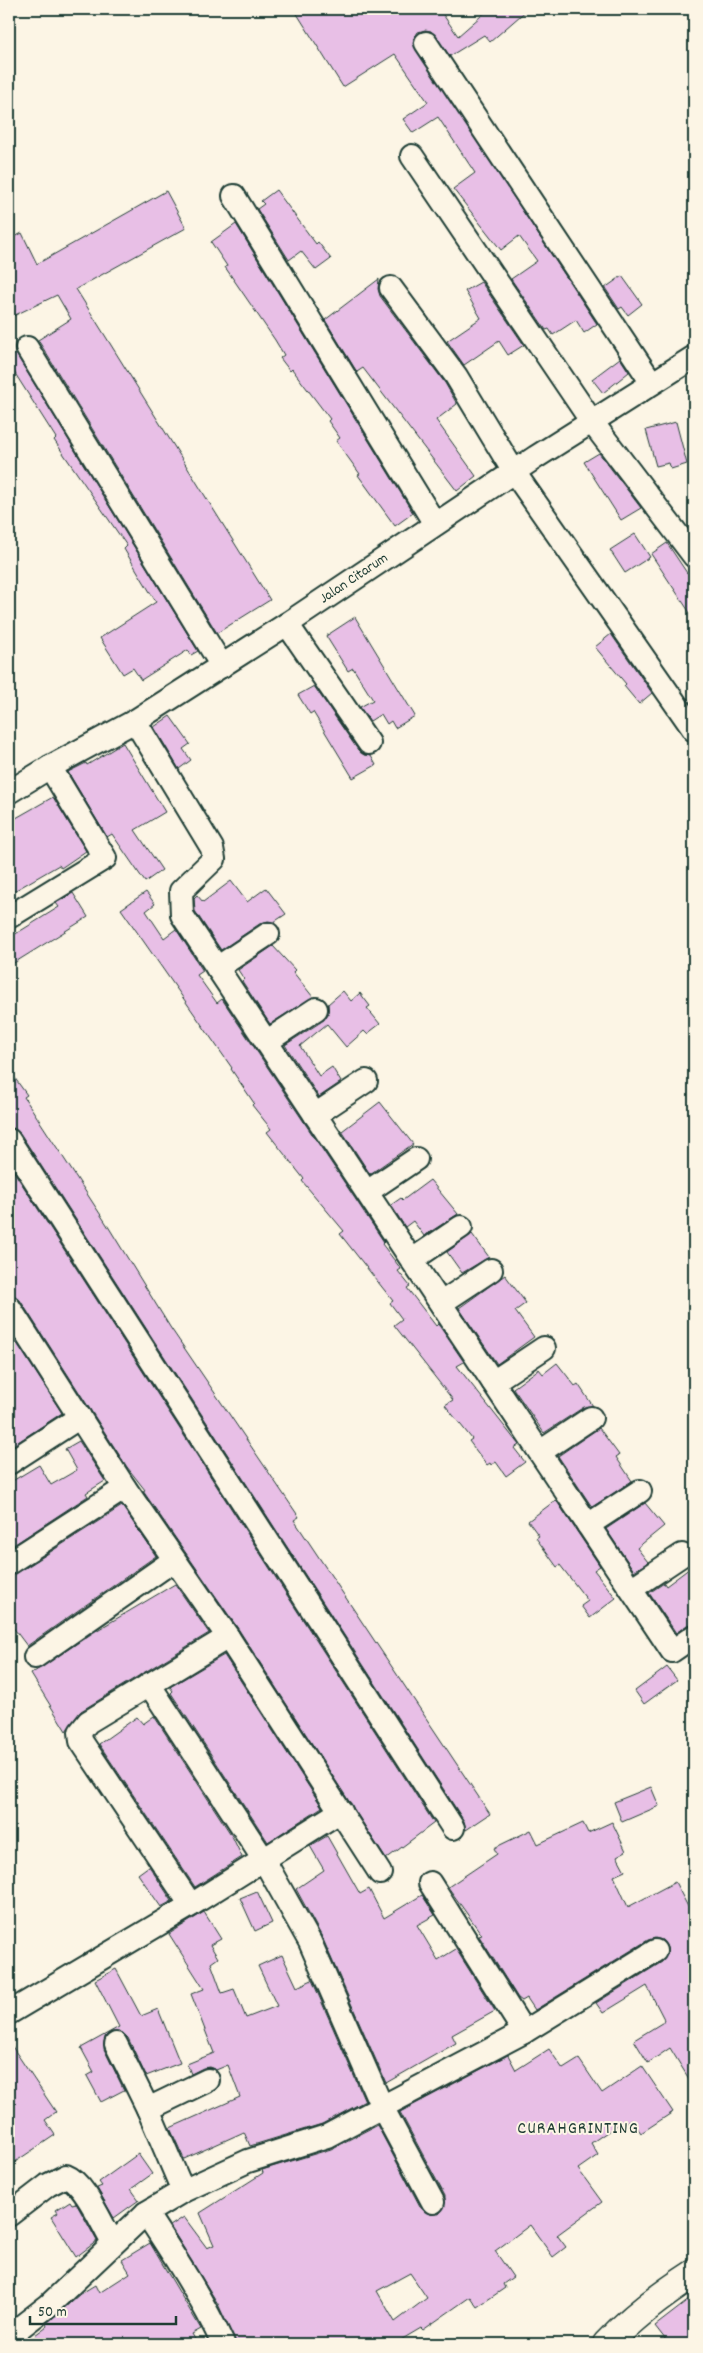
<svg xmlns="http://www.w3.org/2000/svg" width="703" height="2353" font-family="Dekko,sans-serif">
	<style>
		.building { fill: #e8bfe6; stroke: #1f3d34; fill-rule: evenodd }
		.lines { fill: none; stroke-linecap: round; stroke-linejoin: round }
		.minor-casing { stroke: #1f3d34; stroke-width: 26 }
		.major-casing { stroke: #1f3d34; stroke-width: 31 }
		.minor { stroke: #fcf5e5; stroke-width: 22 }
		.major { stroke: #fcf5e5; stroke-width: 28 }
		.labels { text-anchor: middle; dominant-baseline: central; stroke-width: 4; stroke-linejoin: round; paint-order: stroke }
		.street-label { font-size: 15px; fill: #1f3d34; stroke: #fcf5e5 }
		.quarter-label { font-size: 18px; letter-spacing: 1px; fill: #1f3d34; stroke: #fcf5e5 }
	</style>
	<rect width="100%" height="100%" fill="#fcf5e5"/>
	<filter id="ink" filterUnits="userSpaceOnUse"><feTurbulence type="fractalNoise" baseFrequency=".02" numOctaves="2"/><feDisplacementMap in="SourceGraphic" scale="10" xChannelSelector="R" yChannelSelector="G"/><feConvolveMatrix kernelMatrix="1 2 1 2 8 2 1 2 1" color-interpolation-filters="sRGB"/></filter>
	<g filter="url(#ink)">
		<g class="building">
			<polygon points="294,9 439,9 458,36 489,9 528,9 490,42 484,35 450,56 431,31 425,30 418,32 414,38 413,44 597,324 584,333 576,320 553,335 549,329 546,330 511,279 537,261 519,236 501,250 453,189 475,173 438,117 413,133 403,119 428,102 395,54 343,87"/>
			<polygon points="276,190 316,244 318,242 331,259 316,270 301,251 289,260 257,209 264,204 261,201"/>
			<polygon points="166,191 186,228 76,289 270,600 217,633 38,340 71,319 57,295 9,318 9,240 22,233 37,264"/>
			<polygon points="236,224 413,513 395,526 358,475 360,474 336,441 340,438 328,421 330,419 292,369 290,371 280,358 284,355 275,340 225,267 227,266 211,242"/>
			<polygon points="622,276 642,304 628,315 622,307 619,309 605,288"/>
			<polygon points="379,279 378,289 380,296 445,383 457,404 436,420 476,476 457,491 363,368 357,372 325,320"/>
			<polygon points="481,282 524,345 508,355 499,341 464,365 447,341 481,318 465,291"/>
			<polygon points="16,354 198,651 191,655 188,650 141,680 133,668 123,674 100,638 156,602 124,549 127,546 54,440 56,438 16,375 9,362 9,359"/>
			<polygon points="620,358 629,372 603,393 592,379"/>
			<polygon points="676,422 687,464 671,469 669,463 656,466 646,430"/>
			<polygon points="599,453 641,508 621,520 584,462"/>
			<polygon points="635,534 650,557 625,573 610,550"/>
			<polygon points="667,543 687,573 694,570 694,619 651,554"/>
			<polygon points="355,617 415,716 395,728 391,721 387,724 381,714 370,721 360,707 373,700 353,668 348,671 326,636"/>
			<polygon points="611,634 652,693 639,704 624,686 626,684 595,647"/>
			<polygon points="314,686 358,750 364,755 371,756 376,765 353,778 313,712 310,714 298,695"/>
			<polygon points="170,716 190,744 183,749 191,760 179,769 154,727"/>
			<polygon points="123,743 165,812 135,830 162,870 145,882 112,834 107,837 68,772 86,763 87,765"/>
			<polygon points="53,797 86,851 61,868 59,865 9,894 9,822"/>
			<polygon points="231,881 247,902 266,888 286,914 274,922 268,921 261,923 221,950 195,911 194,898 197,895 203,902"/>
			<polygon points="146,892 155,904 146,911 164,938 176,929 203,971 197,975 217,1003 222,999 384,1242 382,1244 401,1269 398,1271 410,1286 407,1288 436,1326 438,1324 464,1362 457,1366 519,1445 514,1448 525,1462 506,1476 496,1462 491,1465 490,1463 487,1465 469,1441 472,1439 445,1405 453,1400 394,1325 402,1319 390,1303 393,1301 340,1234 344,1231 302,1181 304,1179 267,1132 271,1129 252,1105 254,1103 231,1069 232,1068 121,909"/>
			<polygon points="73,893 88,917 9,966 9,938 59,907 56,903"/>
			<polygon points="273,946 295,970 293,972 313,997 270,1024 242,981 244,979 238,970"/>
			<polygon points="343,991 351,1001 360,993 370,1006 367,1008 380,1024 367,1034 364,1031 346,1047 327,1024 300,1046 319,1076 332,1067 341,1082 319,1097 285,1045 324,1020 328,1014 328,1004"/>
			<polygon points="9,1070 27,1095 24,1097 106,1223 170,1327 299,1517 294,1520 490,1814 466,1830 464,1821 20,1133 9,1127"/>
			<polygon points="380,1102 413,1144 370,1174 342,1131"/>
			<polygon points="9,1164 434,1823 386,1859 239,1630 143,1491 145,1490 127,1467 20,1300 9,1294"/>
			<polygon points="430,1180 458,1214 424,1236 413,1221 405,1227 391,1205 401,1198 403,1200"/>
			<polygon points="472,1234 489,1257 462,1273 447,1252"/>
			<polygon points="505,1275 526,1303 515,1311 534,1337 497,1364 459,1308"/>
			<polygon points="9,1331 62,1413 9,1448"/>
			<polygon points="557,1363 575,1386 578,1384 593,1406 584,1407 544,1433 513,1388 539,1369 543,1374"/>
			<polygon points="599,1428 619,1455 616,1457 632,1481 592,1507 558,1456"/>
			<polygon points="79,1441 105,1481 86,1493 88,1496 9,1548 9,1483 39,1465 51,1485 77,1470 65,1449"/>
			<polygon points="556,1500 600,1566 594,1570 616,1598 590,1618 581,1606 588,1601 560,1565 557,1567 536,1538 539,1536 528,1521"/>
			<polygon points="645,1503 664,1526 637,1548 648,1562 634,1571 606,1529"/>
			<polygon points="122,1506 156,1556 27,1646 9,1622 9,1576 16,1574"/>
			<polygon points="694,1565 694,1623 687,1625 676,1633 649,1593 664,1583 666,1586"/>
			<polygon points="175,1584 209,1633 81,1711 66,1731 31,1674 94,1632"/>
			<polygon points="224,1655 322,1807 268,1842 171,1693 173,1691 170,1687"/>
			<polygon points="667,1667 677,1680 644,1704 635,1691"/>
			<polygon points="154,1716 232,1836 242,1857 195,1887 99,1744 137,1717 143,1724"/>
			<polygon points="651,1787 659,1806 622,1822 614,1802"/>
			<polygon points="612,1822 626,1851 617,1856 625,1871 614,1876 628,1907 675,1882 694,1918 694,2087 670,2048 648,2063 634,2040 665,2021 647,1986 603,2013 596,2003 662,1962 668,1951 666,1945 662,1940 655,1938 648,1940 535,2010 527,1998 522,2001 518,1998 479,1936 482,1935 448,1887 497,1854 494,1848 531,1830 538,1844 583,1823 588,1833"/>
			<polygon points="327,1836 360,1894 369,1889 384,1918 422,1895 435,1915 417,1925 438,1960 456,1949 495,2011 452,2035 456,2043 386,2083 322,1937 296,1889 324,1870 310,1846"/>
			<polygon points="149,1866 172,1901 161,1907 138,1874"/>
			<polygon points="257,1891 272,1923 255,1931 240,1898"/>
			<polygon points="204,1912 221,1939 210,1945 218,1958 211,1963 222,1993 234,1989 246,2018 277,2006 258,1966 282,1955 297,1987 312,1980 365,2101 322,2124 250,2146 244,2132 184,2159 170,2128 240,2097 228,2065 216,2070 209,2067 203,2068 191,2074 187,2064 214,2053 191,1994 204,1989 169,1934"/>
			<polygon points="116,1969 141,2016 158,2009 180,2063 146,2076 128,2038 123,2033 111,2032 105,2037 104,2049 124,2090 101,2102 87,2076 94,2072 81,2048 119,2027 95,1980"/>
			<polygon points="9,2042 56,2112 45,2120 55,2135 9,2166"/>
			<path d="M549 2049 563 2069 579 2059 602 2093 642 2066 673 2112 641 2133 631 2119 623 2124 622 2122 591 2143 598 2155 578 2169 602 2202 557 2235 566 2247 553 2257 530 2225 495 2251 513 2277 503 2284 505 2288 477 2307 470 2297 423 2330 421 2328 394 2344H236L218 2304 170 2226 184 2217 207 2248 214 2245 200 2213 263 2173 262 2170 331 2149 377 2125 421 2208 427 2213 439 2214 444 2208 445 2196 400 2112 508 2055 516 2070ZM410 2273 427 2298 395 2322 377 2291Z"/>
			<polygon points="138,2154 152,2174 131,2189 139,2200 114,2218 97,2188 102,2186 99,2182"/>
			<polygon points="70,2201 72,2204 76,2203 97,2241 76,2257 51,2217 58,2213 56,2210"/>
			<polygon points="150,2243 201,2329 192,2334 198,2344 42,2344 35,2335 47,2326 46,2324 80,2294 95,2285 99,2293 130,2273 122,2260"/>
			<polygon points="694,2296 694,2344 669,2344 655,2326"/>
		</g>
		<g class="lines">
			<g class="minor-casing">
				<g id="minor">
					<polyline points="426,43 652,383"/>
					<polyline points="412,156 592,422 694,556"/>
					<polyline points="234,196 435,524"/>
					<polyline points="391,288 456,376 514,472 694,730"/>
					<polyline points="27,348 222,666"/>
					<polyline points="287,624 369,743"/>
					<polyline points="135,721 212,848 214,859 181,891 182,915 672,1651 694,1636"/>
					<path id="s1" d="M9 792 50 767 135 721 287 624 536 457 694 357"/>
					<polyline points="9,917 105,858 50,767"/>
					<polyline points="217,968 268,934"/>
					<polyline points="266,1042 316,1009"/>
					<polyline points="315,1115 366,1081"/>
					<polyline points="9,1140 453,1828"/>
					<polyline points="367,1192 416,1159"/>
					<polyline points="412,1260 461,1227"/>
					<polyline points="441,1303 491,1270"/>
					<polyline points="9,1307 125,1488 228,1637 380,1873"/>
					<polyline points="493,1382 544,1348"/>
					<polyline points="540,1452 591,1418"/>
					<polyline points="9,1463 80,1417"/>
					<polyline points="588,1525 640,1491"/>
					<polyline points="9,1563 125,1488"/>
					<polyline points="631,1589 682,1555"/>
					<polyline points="228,1637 88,1722 80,1732 81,1741 191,1905 341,1811"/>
					<polyline points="35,1657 174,1560"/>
					<polyline points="149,1684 264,1860 310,1942 382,2107 433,2202"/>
					<polyline points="430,1883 524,2032"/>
					<polyline points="9,2013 191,1905"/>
					<polyline points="116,2044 148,2109 183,2191"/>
					<polyline points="148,2109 208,2080"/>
					<path d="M146 2213C174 2256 202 2298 223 2344"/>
					<path d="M9 2215 48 2185 66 2176C85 2183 102 2225 113 2243"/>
					<polyline points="9,2336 49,2305 146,2213 183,2191 248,2161 327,2136 524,2032 655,1951"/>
				</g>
			</g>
			<g class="major-casing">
				<path id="major" d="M607 2344C632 2317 663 2294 694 2274"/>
			</g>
			<use href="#minor" class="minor"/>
			<use href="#major" class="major"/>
		</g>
	</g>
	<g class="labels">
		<g class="street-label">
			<text stroke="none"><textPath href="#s1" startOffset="406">Jalan Citarum</textPath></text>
		</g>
		<g class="quarter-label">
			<text x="578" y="2129">CURAHGRINTING</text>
		</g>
	</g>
	<rect width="703" height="2353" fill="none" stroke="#fcf5e5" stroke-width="30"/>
	<rect x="15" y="15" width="673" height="2323" fill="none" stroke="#1f3d34" stroke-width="2" filter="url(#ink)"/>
	<path d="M30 2316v8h146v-8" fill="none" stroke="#1f3d34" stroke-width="2.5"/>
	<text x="38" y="2316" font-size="15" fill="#1f3d34" stroke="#fcf5e5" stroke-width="4" paint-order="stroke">50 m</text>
</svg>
